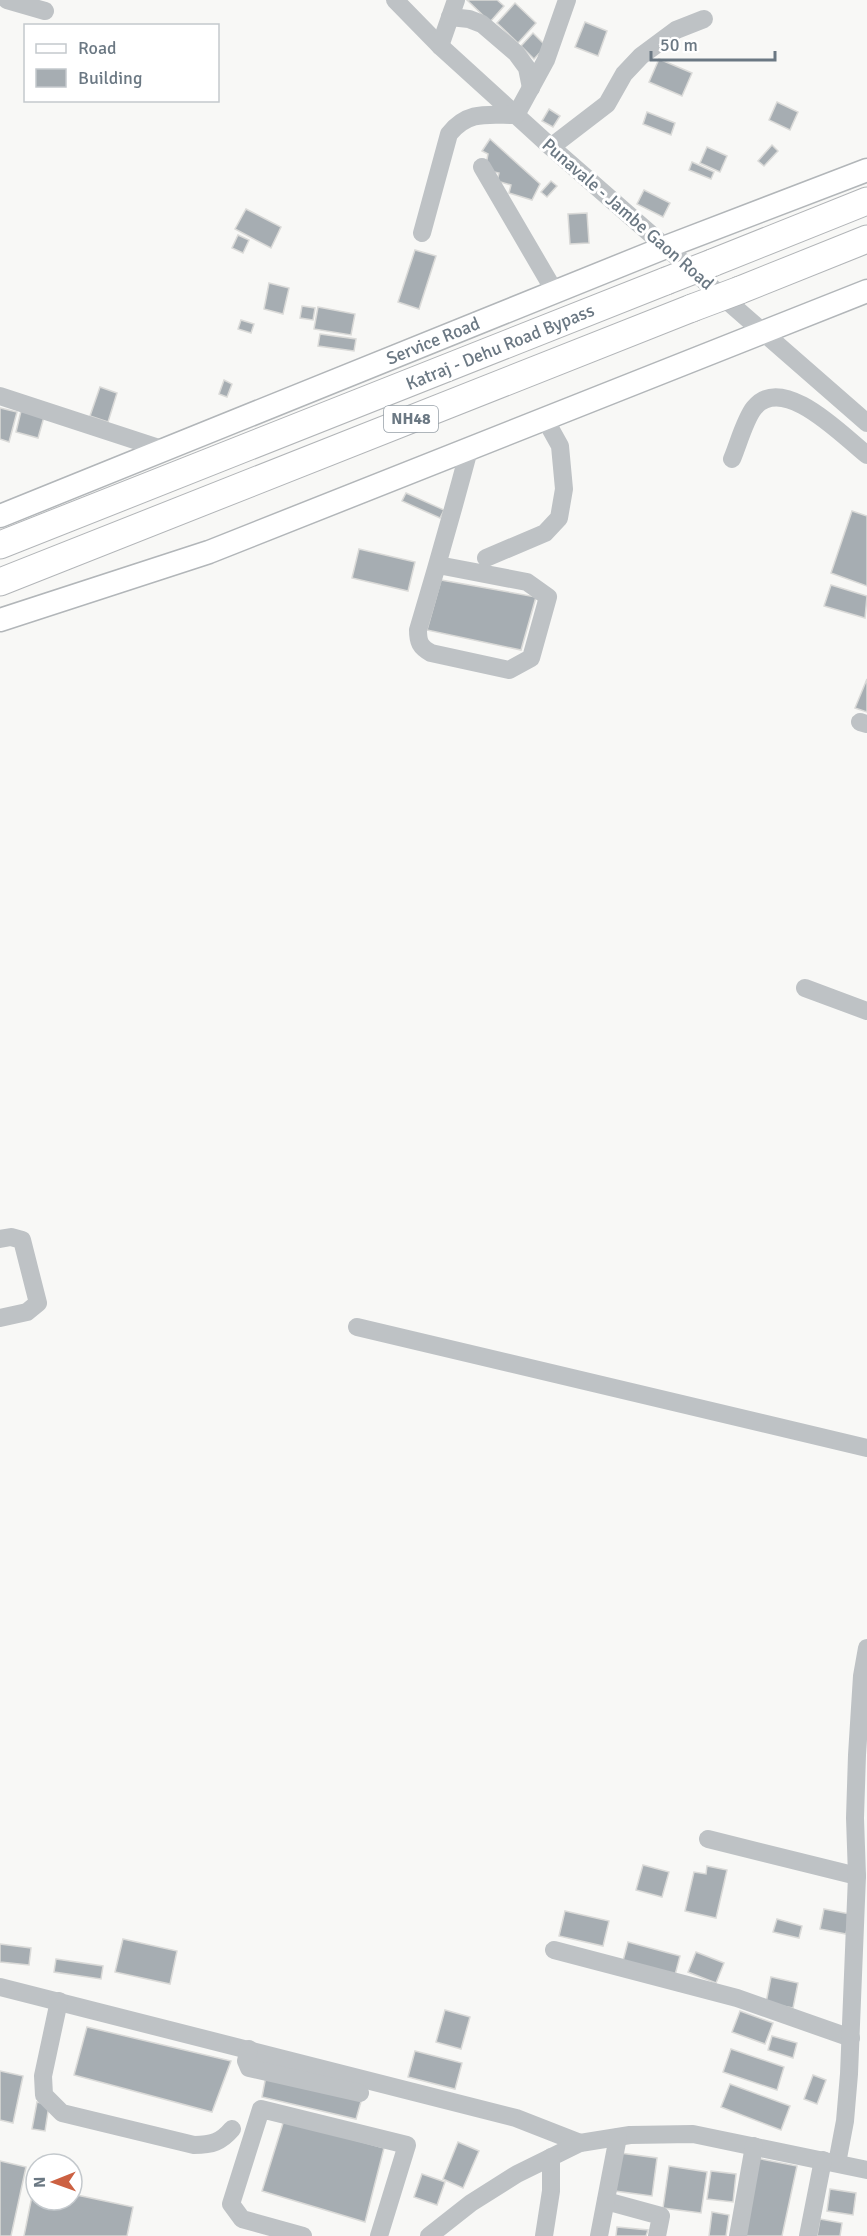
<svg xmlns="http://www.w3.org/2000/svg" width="867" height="2236" font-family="Signika,sans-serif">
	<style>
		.building { fill: #a6adb2; stroke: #dadad8; stroke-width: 1.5 }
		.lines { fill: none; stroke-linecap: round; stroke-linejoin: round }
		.major-casing { stroke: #b2b6b9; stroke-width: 25 }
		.highway-casing { stroke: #b2b5b8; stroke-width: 29 }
		.minor { stroke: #bec2c5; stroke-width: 18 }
		.major { stroke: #fff; stroke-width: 22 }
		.highway { stroke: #fff; stroke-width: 27 }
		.highway-bridge-casing { stroke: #b2b5b8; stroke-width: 29; stroke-linecap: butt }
		.highway-bridge { stroke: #fff; stroke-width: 27 }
		.labels { text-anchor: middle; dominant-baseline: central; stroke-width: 6; stroke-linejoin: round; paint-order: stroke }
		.shield { fill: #fff; stroke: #97a0a8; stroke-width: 1.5 }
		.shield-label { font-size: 16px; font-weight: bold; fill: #6b7883 }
		.street-label { font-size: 18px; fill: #6b7883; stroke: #fff }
	</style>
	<rect width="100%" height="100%" fill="#f8f8f6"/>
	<g class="building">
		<polygon points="467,0 497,0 504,6 490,22"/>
		<polygon points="515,3 536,23 518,43 497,23"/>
		<polygon points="585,22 607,31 598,56 575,47"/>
		<polygon points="533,33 546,46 534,59 521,46"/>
		<polygon points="659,59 692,73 682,96 649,82"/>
		<polygon points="777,102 798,112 790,130 769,120"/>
		<polygon points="549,109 560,116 553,127 542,121"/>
		<polygon points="647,112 675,123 671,135 643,124"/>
		<polygon points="490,139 540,184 532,200 509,193 511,185 497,181 499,173 485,170 488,154 482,151"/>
		<polygon points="772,145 778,151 764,166 758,161"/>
		<polygon points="707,147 727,156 720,172 700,163"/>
		<polygon points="692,162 714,172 711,179 689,170"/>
		<polygon points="551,181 557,186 547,197 541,192"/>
		<polygon points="644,190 670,203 663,217 637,204"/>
		<polygon points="246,209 281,227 271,248 235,229"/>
		<polygon points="587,213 589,243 570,244 568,214"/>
		<polygon points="238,235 249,240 243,253 232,248"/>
		<polygon points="415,250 436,256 419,309 398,302"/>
		<polygon points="269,283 289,288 283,314 264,309"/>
		<polygon points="302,306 315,308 313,320 300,318"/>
		<polygon points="318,307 355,314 351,335 314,329"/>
		<polygon points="241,320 254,324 251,333 238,329"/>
		<polygon points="320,334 356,339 354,351 318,346"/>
		<polygon points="224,380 232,384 227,397 219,394"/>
		<polygon points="100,387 117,393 108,422 90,416"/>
		<polygon points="0,408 17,412 9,442 0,439"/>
		<polygon points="21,411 44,417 38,438 16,432"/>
		<polygon points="406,493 444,510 440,518 402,501"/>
		<polygon points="852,511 867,516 867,586 831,573"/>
		<polygon points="359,549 415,562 408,591 352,578"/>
		<polygon points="441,580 536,597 521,650 427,630"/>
		<polygon points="831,585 867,596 865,618 824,606"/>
		<polygon points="867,679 867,712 855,708"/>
		<polygon points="643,1865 669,1872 662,1897 636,1890"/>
		<polygon points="707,1866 727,1870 716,1918 685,1911 694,1872 706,1874"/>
		<polygon points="824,1909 850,1914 846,1934 820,1929"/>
		<polygon points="565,1911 609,1921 603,1946 559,1936"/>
		<polygon points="777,1919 802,1926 799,1938 773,1932"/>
		<polygon points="123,1939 177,1951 170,1984 115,1972"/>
		<polygon points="628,1942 680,1956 675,1975 623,1961"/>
		<polygon points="0,1944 31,1948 29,1965 0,1962"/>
		<polygon points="696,1952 724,1963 716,1983 688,1972"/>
		<polygon points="56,1959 103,1966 101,1979 54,1972"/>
		<polygon points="771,1977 798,1983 793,2008 766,2003"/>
		<polygon points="445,2010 470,2017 461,2049 436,2042"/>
		<polygon points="740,2011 773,2023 765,2044 732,2032"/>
		<polygon points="87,2027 231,2061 212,2112 74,2075"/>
		<polygon points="772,2036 797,2043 793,2058 768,2050"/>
		<polygon points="731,2049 784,2067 777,2090 723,2072"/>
		<polygon points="415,2051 462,2063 455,2089 408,2077"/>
		<polygon points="0,2071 23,2076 13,2123 0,2120"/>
		<polygon points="813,2075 826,2080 817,2104 804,2099"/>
		<polygon points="266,2076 362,2098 356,2119 262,2097"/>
		<polygon points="730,2084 790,2106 781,2130 721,2107"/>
		<polygon points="37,2102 49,2105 45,2131 32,2129"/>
		<polygon points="284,2120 384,2148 365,2222 262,2191"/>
		<polygon points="458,2142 479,2151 463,2188 443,2179"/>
		<polygon points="620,2153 657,2158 652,2196 615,2191"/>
		<polygon points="756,2158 797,2166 782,2236 744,2236"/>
		<polygon points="0,2161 26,2167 11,2236 0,2236"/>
		<polygon points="669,2166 707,2172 701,2213 663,2208"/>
		<polygon points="711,2171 736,2174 733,2202 707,2199"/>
		<polygon points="422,2174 445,2182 437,2205 414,2197"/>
		<polygon points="34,2186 36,2200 72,2200 72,2194 133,2207 127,2236 24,2236"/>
		<polygon points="830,2189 856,2193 853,2215 827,2211"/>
		<polygon points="712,2212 729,2215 726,2236 709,2236"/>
		<polygon points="820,2219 842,2223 840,2236 817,2236"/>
		<polygon points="617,2227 648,2230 646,2236 616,2236"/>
	</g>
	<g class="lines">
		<g class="major-casing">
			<g id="major">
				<polyline points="0,516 666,247 867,170"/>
				<polyline points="0,620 209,552 867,291"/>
			</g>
		</g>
		<g class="highway-casing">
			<g id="highway">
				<polyline points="712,263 867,201"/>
				<polyline points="740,290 867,239"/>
				<polyline points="0,545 666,281"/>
				<polyline points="0,582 692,308"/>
			</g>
		</g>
		<g class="minor">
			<polyline points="7,0 45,11"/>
			<polyline points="395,0 440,46 551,147 867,423"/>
			<polyline points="450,17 469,19 482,24 516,53 527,68 531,88"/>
			<polyline points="440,46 456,0"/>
			<polyline points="551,147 607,104 624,74 641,56 676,30 704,19"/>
			<polyline points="482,167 555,292"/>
			<path d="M422 233 449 134C468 110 488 115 516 115L546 60 567 0"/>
			<polyline points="0,396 165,450"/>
			<path d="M732 459C738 445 745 419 754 408 783 372 844 437 867 455"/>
			<polyline points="486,558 545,533 559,518 564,489 560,446 545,419"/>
			<path d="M438 565 527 582 548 597 531 658 509 670 431 653C420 647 418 642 418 630 436 570 453 510 469 450"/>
			<polyline points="860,722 867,724"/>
			<polyline points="805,988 867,1011"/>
			<polyline points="0,1239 11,1237 22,1240 38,1303 27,1312 0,1318"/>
			<polyline points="357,1327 867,1448"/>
			<polyline points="708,1839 857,1876"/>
			<polyline points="554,1950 737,1998 851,2038"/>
			<polyline points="0,1987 516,2118 580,2143"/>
			<path d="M59 2001 43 2076 44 2095 62 2113 194 2145C212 2145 221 2142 232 2129"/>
			<polyline points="249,2049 246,2061 249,2068 360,2093"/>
			<polyline points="837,2163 845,2121 849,2074 857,1876 855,1818 857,1755 862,1676 867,1648"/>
			<polyline points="606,2201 661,2216 657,2236"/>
			<polyline points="303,2236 242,2219 231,2204 261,2109 407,2145 379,2236"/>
			<polyline points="429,2236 471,2203 517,2174 580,2143 630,2135 693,2134 867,2170"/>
			<polyline points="544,2236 551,2191 551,2157"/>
			<polyline points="599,2236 618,2137"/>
			<polyline points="738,2236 754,2146"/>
			<polyline points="808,2236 823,2160"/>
		</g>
		<use href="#major" class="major"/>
		<use href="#highway" class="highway"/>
		<g class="highway-bridge-casing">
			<g id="highway-bridge">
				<polyline points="666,281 712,263"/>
				<polyline points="692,308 740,290"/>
			</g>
		</g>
		<use href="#highway-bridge" class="highway-bridge"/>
	</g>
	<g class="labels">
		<rect class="shield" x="384" y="406" width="54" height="26" rx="4.5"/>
		<g class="shield-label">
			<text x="411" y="419">NH48</text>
		</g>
		<g class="street-label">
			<text transform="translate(628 214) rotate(41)">Punavale - Jambe Gaon Road</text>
			<text transform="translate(433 341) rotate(-22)">Service Road</text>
			<text transform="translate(500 347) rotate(-22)">Katraj - Dehu Road Bypass</text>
		</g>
	</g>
	<rect x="24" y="24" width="195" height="78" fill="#ffffff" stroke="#c4c9cd" stroke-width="1.5"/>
	<rect x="36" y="44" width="30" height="9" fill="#ffffff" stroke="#c4c9cd" stroke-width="1.5"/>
	<text x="78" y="54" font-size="18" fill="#6b7883">Road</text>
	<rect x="36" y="69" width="30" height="18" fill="#a6adb2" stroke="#c4c9cd" stroke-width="1.5"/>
	<text x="78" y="84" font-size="18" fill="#6b7883">Building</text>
	<g transform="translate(54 2182) rotate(269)"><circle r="28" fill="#ffffff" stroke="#c4c9cd" stroke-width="1.5"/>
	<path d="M0-4.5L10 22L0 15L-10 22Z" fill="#cc6142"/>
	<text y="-9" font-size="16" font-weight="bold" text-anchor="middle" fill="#6b7883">N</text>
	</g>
	<path d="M651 51v9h124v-9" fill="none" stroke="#6b7883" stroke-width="3"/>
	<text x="660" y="51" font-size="18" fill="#6b7883" stroke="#ffffff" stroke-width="4.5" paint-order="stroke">50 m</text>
</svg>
